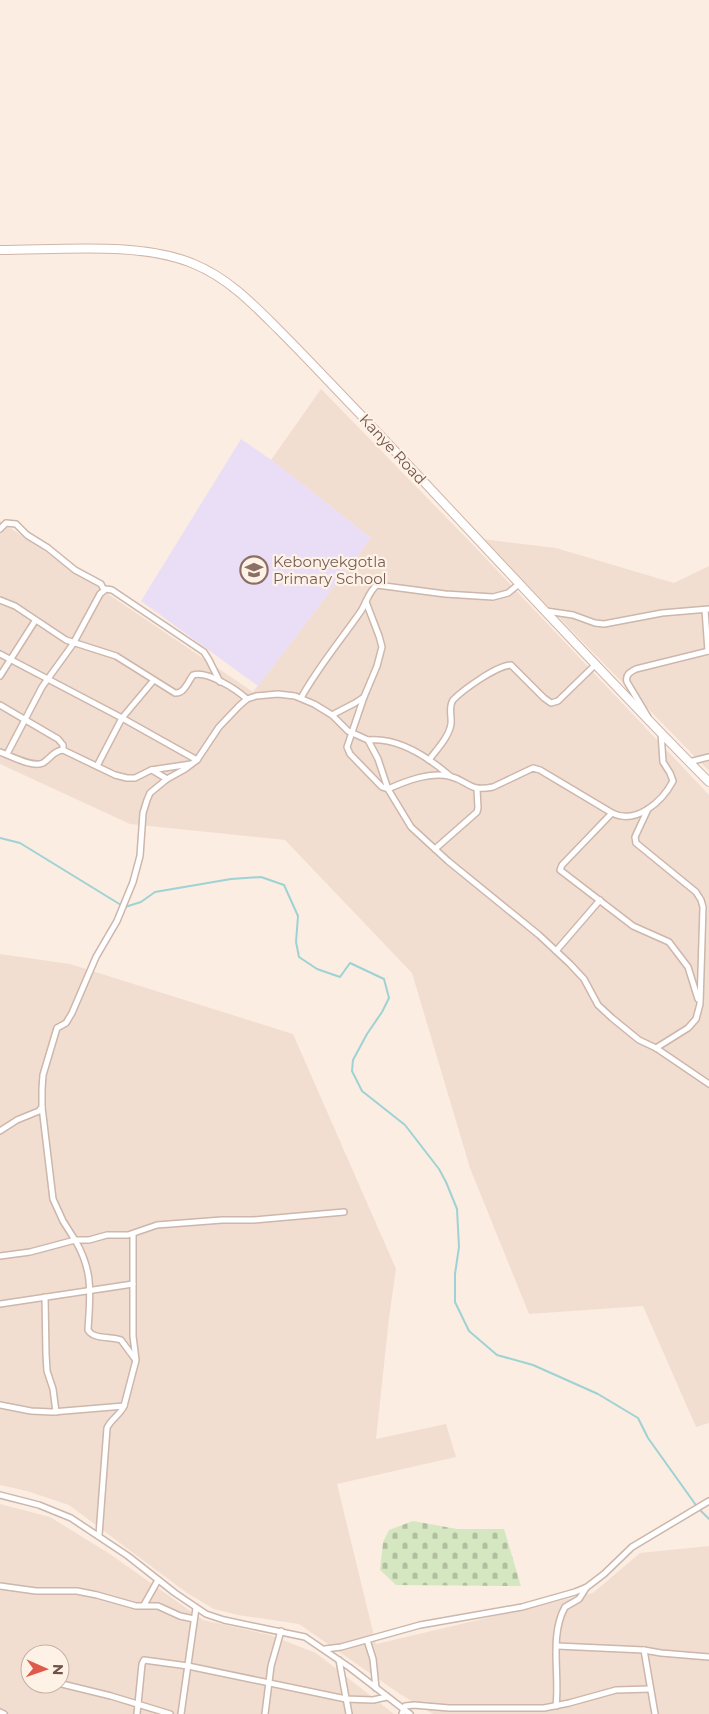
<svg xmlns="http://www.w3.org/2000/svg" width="709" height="1714" font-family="Montserrat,sans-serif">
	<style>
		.residential { fill: #f2ded0; fill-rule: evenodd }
		.education { fill: #eadef7 }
		.cemetery { fill: url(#cemetery-stones) }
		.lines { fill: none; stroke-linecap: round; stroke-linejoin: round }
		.stream { stroke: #9ed2d4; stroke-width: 2 }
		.street-casing { stroke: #cdb6ab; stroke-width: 8 }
		.secondary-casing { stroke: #d0b5a9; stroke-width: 10 }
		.street { stroke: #fff; stroke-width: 5 }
		.secondary { stroke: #fff; stroke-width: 8 }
		.labels { text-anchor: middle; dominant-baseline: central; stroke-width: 4.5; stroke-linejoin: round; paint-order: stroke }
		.street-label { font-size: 15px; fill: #705249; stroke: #fef2e6 }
		.education-label { font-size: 15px; fill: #785e54; stroke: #fef2e6; text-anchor: start }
	</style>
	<defs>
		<pattern id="cemetery-stones" width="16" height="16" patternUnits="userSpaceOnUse" patternTransform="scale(1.25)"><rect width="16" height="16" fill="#d5e7c1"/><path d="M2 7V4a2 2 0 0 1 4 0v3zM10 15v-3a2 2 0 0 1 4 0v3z" fill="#b1be9f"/></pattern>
	</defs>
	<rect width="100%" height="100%" fill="#fbede1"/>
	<g class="residential">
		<polygon points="321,389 475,547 709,795 709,1423 696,1427 643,1306 529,1314 470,1168 412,973 285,840 130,824 0,764 0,521 253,692 371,538 271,460"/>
		<polygon points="482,539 556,548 674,583 709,566 709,771"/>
		<polygon points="0,954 70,964 293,1034 396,1269 389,1318 376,1439 446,1424 456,1457 337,1484 376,1644 593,1593 640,1553 709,1546 709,1714 433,1714 400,1694 299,1624 238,1615 214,1609 187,1593 69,1505 27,1491 0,1485"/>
		<path d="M0 1504 50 1517 110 1554 203 1620 270 1635 316 1653 394 1714H0ZM30 1654H60V1684H30Z"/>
	</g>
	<polygon class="education" points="241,439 273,461 371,538 258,686 141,601"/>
	<polygon class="cemetery" points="413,1521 457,1529 504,1529 521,1586 396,1585 380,1570 383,1542 389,1530"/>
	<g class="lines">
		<g class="stream">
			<polyline points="0,838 20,843 121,905"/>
			<polyline points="125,907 141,902 155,892 231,879 261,877 284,885 298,916 296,942 299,957 317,969 340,977 350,963 384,979 389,998 382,1012 367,1034 353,1060 352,1071 362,1091 405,1125 439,1169 446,1182 457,1209 459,1247 455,1274 455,1302 469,1331 497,1355 533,1365 598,1394 638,1418 648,1438 698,1508 709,1519"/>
		</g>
		<g class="street-casing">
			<g id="street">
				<polyline points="0,529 6,523 16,524 27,535 48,548 75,570 101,584 104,590"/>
				<path d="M0 600 15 606 66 640 116 656 175 693C184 694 188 682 193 675 207 670 237 690 247 699"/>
				<path d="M366 602 379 636 382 647 377 666 364 697 347 747 350 754 382 787 388 789C406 781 429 772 449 776 470 781 467 792 493 787L533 768 540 770 612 813C636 825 662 802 673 781L670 773 663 762 661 733"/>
				<polyline points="705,610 708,651"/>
				<polyline points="546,611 573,615 595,623 604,624 662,613 709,609"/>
				<polyline points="0,654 122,718 197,760"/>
				<polyline points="0,676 35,621"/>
				<path d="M301 698C318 667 341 640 361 611 366 603 369 591 377 585L445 594 493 597 508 593 519 584"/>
				<polyline points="0,705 58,739 63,745 63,750"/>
				<polyline points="332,715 355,703 364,697"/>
				<path d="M648 717 627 682C625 675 630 672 636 669L709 651"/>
				<path d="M368 740C398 737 428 757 450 776"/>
				<path d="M0 752C11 756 33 768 43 763 51 758 53 751 63 750L115 775 127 778H135L151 770 191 764"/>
				<polyline points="7,754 42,687 73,644 100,594 106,589 112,590 204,652 209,660 220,682"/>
				<path d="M429 760C437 749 449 737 451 724 452 716 448 708 453 700 464 689 496 666 511 665L544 698 551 703 558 701 596 664"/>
				<polyline points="689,762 709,757"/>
				<polyline points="97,766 122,718 153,681"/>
				<polyline points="152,770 167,779"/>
				<polyline points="648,809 635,837 636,843 696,892 701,900 703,907 700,1004 696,1019 688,1028 656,1048"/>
				<polyline points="612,813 562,865 560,870 633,926 669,942 688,967 698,999"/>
				<polyline points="435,849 477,812 478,808 477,789"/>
				<polyline points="556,951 600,900"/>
				<polyline points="42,1107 53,1199 63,1221 75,1240 89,1240 107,1235 128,1235 157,1225 222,1220 253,1220 344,1212"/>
				<polyline points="0,1131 17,1120 39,1111 42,1107 42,1089 43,1075 57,1028 66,1023 72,1013 96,957 117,921 133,882 140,856 143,813 147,800 150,793 167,779 185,769 197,760 219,727 239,706 247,699 256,696 278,694 295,696 314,704 332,715 348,731 368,740 378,759 388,789 411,827 448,861 539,935 570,964 584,979 598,1005 612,1018 639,1040 656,1048 709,1084"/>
				<path d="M0 1256 30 1252 75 1240C94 1272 90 1295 88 1330 94 1340 111 1336 121 1340L135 1359"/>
				<polyline points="45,1297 46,1354 47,1371 53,1389 56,1412"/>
				<polyline points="0,1304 133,1284"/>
				<polyline points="0,1405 31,1411 52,1412 124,1406 136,1360 133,1336 133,1234"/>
				<polyline points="0,1495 39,1505 71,1518 128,1556 175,1593 206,1614 224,1620 305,1637 349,1667 410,1714"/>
				<path d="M99 1535 107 1428C111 1419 120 1415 124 1406"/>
				<polyline points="0,1586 36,1591 77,1591 97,1595 136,1606 158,1606 180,1616 194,1619"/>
				<polyline points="144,1605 158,1580"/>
				<polyline points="367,1640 373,1659 376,1688"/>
				<polyline points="557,1646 644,1650 661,1653 709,1657"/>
				<polyline points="325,1649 341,1647 420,1625 522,1607 575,1592 587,1587 604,1574 632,1547 709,1501"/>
				<polyline points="644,1650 655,1714"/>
				<polyline points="339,1660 349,1714"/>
				<polyline points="62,1684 111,1696 170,1714"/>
				<path d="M556 1706C560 1675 549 1636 565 1607L579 1599 586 1588"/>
				<polyline points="0,1712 4,1714"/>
				<polyline points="137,1714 142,1664 144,1660 188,1666 346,1699 373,1700 387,1697"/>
				<polyline points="181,1714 196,1608"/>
				<polyline points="265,1714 271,1666 281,1631"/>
				<polyline points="402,1714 405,1706 414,1705 449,1708 544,1708 569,1703 616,1690 650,1689"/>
			</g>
		</g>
		<g class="secondary-casing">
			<path id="secondary" d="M0 250C58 250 141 241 194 264 228 278 253 304 278 329 306 357 332 385 359 413 476 536 590 662 709 782"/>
		</g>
		<use href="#street" class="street"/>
		<use href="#secondary" class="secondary"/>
	</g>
	<defs>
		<g id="school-ring" transform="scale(1.4375)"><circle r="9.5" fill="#fef2e6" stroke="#8d6e63" stroke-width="1.5"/><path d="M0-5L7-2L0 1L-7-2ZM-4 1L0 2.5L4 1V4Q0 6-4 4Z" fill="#8d6e63"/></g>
	</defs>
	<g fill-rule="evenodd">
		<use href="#school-ring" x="254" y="570"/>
	</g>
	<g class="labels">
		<g class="street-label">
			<text transform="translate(393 449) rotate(47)">Kanye Road</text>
		</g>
		<g class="education-label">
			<text x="273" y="561">Kebonyekgotla<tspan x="273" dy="17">Primary School</tspan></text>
		</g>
	</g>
	<g transform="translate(45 1669) rotate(92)"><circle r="24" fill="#fef2e6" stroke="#c5b2a7"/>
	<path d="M0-4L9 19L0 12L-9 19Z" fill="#df5a4b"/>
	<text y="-8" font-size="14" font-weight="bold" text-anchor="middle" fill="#705249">N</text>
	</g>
</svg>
